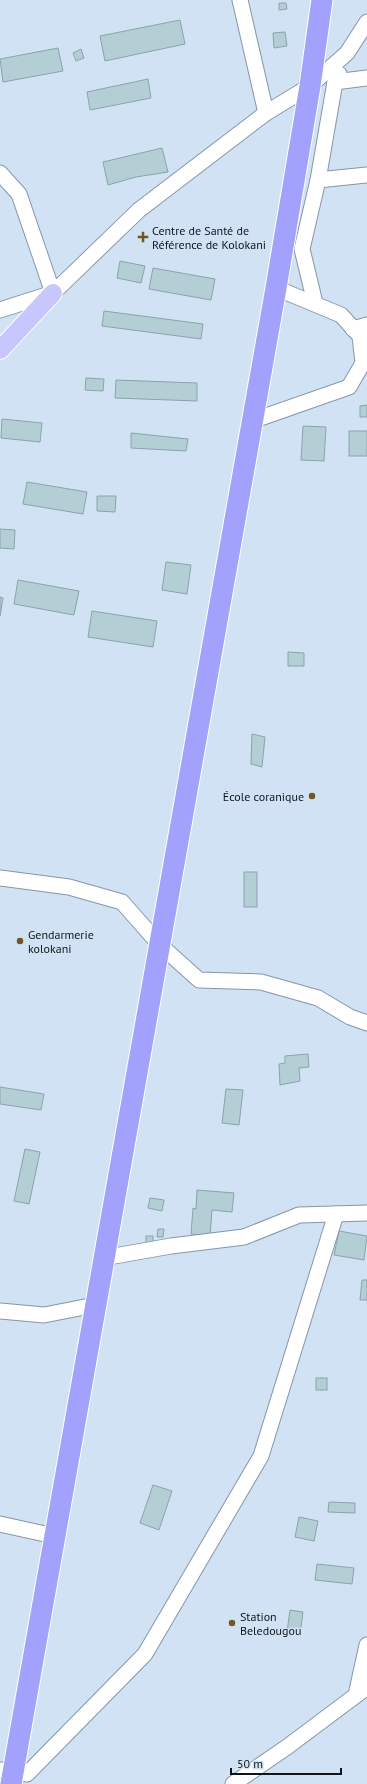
<svg xmlns="http://www.w3.org/2000/svg" width="367" height="1784" font-family="'PT Sans',sans-serif">
	<style>
		.building { fill: #b3ced5; stroke: #8aa4ab }
		.lines { fill: none; stroke-linecap: round; stroke-linejoin: round }
		.minor-casing { stroke: #8696a7; stroke-width: 17 }
		.major-casing { stroke: #fff; stroke-width: 20 }
		.highway-casing { stroke: #fff; stroke-width: 23 }
		.minor { stroke: #fff; stroke-width: 15 }
		.major { stroke: #c7c7fd; stroke-width: 18 }
		.highway { stroke: #a2a2fc; stroke-width: 21 }
		.poi-dot { fill: #715628; stroke: #d1e2f4; stroke-width: 1.5 }
		.labels { text-anchor: middle; dominant-baseline: central; stroke-width: 3; stroke-linejoin: round; paint-order: stroke }
		.poi-label { font-size: 12px; fill: #0f151b; stroke: #d1e2f4; text-anchor: start }
	</style>
	<rect width="100%" height="100%" fill="#d1e2f4"/>
	<g class="building">
		<polygon points="279,3 286,3 287,9 279,10"/>
		<polygon points="180,20 185,44 105,61 100,36"/>
		<polygon points="285,32 287,46 274,48 273,33"/>
		<polygon points="58,48 63,71 3,82 0,59"/>
		<polygon points="81,49 84,58 76,61 73,53"/>
		<polygon points="148,79 151,98 90,110 87,92"/>
		<polygon points="162,148 168,172 136,177 108,185 103,162"/>
		<polygon points="120,261 145,266 141,283 117,278"/>
		<polygon points="153,268 215,279 211,300 149,289"/>
		<polygon points="104,311 203,324 201,339 102,326"/>
		<polygon points="86,378 104,379 103,391 85,390"/>
		<polygon points="116,380 197,383 197,401 115,398"/>
		<polygon points="367,405 367,417 360,417 360,406"/>
		<polygon points="2,419 42,423 40,442 1,438"/>
		<polygon points="303,426 326,427 324,461 301,460"/>
		<rect x="349" y="431" width="18" height="25"/>
		<polygon points="131,433 188,439 186,451 131,448"/>
		<polygon points="27,482 87,492 83,514 23,504"/>
		<polygon points="97,496 116,496 115,512 97,511"/>
		<polygon points="0,529 15,530 14,549 0,548"/>
		<polygon points="166,562 191,565 187,594 162,590"/>
		<polygon points="18,580 79,591 74,615 14,604"/>
		<polygon points="0,597 3,598 0,616"/>
		<polygon points="92,611 157,621 153,647 88,637"/>
		<polygon points="288,652 304,653 304,666 288,666"/>
		<polygon points="252,734 265,737 262,767 251,764"/>
		<rect x="244" y="872" width="13" height="35"/>
		<polygon points="308,1054 309,1067 299,1068 300,1081 280,1085 279,1064 285,1063 285,1056"/>
		<polygon points="0,1087 44,1094 41,1110 0,1104"/>
		<polygon points="226,1089 243,1090 239,1125 222,1123"/>
		<polygon points="25,1149 40,1152 29,1204 14,1201"/>
		<polygon points="197,1190 234,1193 232,1212 212,1210 210,1236 191,1234 193,1208 196,1209"/>
		<polygon points="150,1198 164,1200 162,1211 148,1208"/>
		<polygon points="158,1229 164,1229 163,1237 157,1237"/>
		<polygon points="339,1231 367,1236 364,1260 334,1255"/>
		<rect x="146" y="1236" width="7" height="10"/>
		<polygon points="362,1280 367,1280 367,1300 360,1300"/>
		<rect x="316" y="1378" width="11" height="12"/>
		<polygon points="153,1485 172,1491 159,1530 140,1523"/>
		<polygon points="329,1502 355,1503 355,1513 328,1512"/>
		<polygon points="299,1517 318,1521 314,1541 295,1537"/>
		<polygon points="317,1564 354,1568 352,1584 315,1580"/>
		<polygon points="290,1610 303,1612 300,1634 287,1632"/>
	</g>
	<g class="lines">
		<g class="minor-casing">
			<g id="minor">
				<polyline points="240,0 266,113"/>
				<polyline points="339,74 335,82 367,78"/>
				<polyline points="335,82 318,180 367,175"/>
				<polyline points="0,173 19,194 53,293 0,310"/>
				<polyline points="53,293 139,210 266,113 310,86 347,53 367,22"/>
				<polyline points="315,303 302,249 318,180"/>
				<polyline points="353,329 367,325"/>
				<polyline points="252,421 349,387 363,363 360,336 341,315 276,288"/>
				<polyline points="0,878 69,887 122,902 159,944 199,980 261,982 318,998 350,1017 367,1023"/>
				<polyline points="103,1258 171,1246 244,1237 299,1215 367,1213"/>
				<polyline points="0,1311 44,1315 95,1305"/>
				<polyline points="0,1524 54,1536"/>
				<polyline points="356,1695 367,1645"/>
				<polyline points="0,1770 27,1774 145,1654 261,1456 336,1214"/>
				<polyline points="233,1784 287,1747 367,1687"/>
			</g>
		</g>
		<g class="major-casing">
			<polyline id="major" points="0,350 53,293"/>
		</g>
		<g class="highway-casing">
			<polyline id="highway" points="11,1784 276,288 310,86 322,0"/>
		</g>
		<use href="#minor" class="minor"/>
		<use href="#major" class="major"/>
		<use href="#highway" class="highway"/>
	</g>
	<g class="poi-dot">
		<path d="M141 231h4v4h4v4h-4v4h-4v-4h-4v-4h4z"/>
		<circle cx="312" cy="796" r="4"/>
		<circle cx="20" cy="941" r="4"/>
		<circle cx="232" cy="1623" r="4"/>
	</g>
	<g class="labels">
		<g class="poi-label">
			<text x="152" y="230">Centre de Santé de<tspan x="152" dy="14">Référence de Kolokani</tspan></text>
			<text x="304" y="796" text-anchor="end">École coranique</text>
			<text x="28" y="934">Gendarmerie<tspan x="28" dy="14">kolokani</tspan></text>
			<text x="240" y="1616">Station<tspan x="240" dy="14">Beledougou</tspan></text>
		</g>
	</g>
	<path d="M231 1768v6h110v-6" fill="none" stroke="#0f151b" stroke-width="2"/>
	<text x="237" y="1768" font-size="12" fill="#0f151b" stroke="#d1e2f4" stroke-width="3" paint-order="stroke">50 m</text>
</svg>
